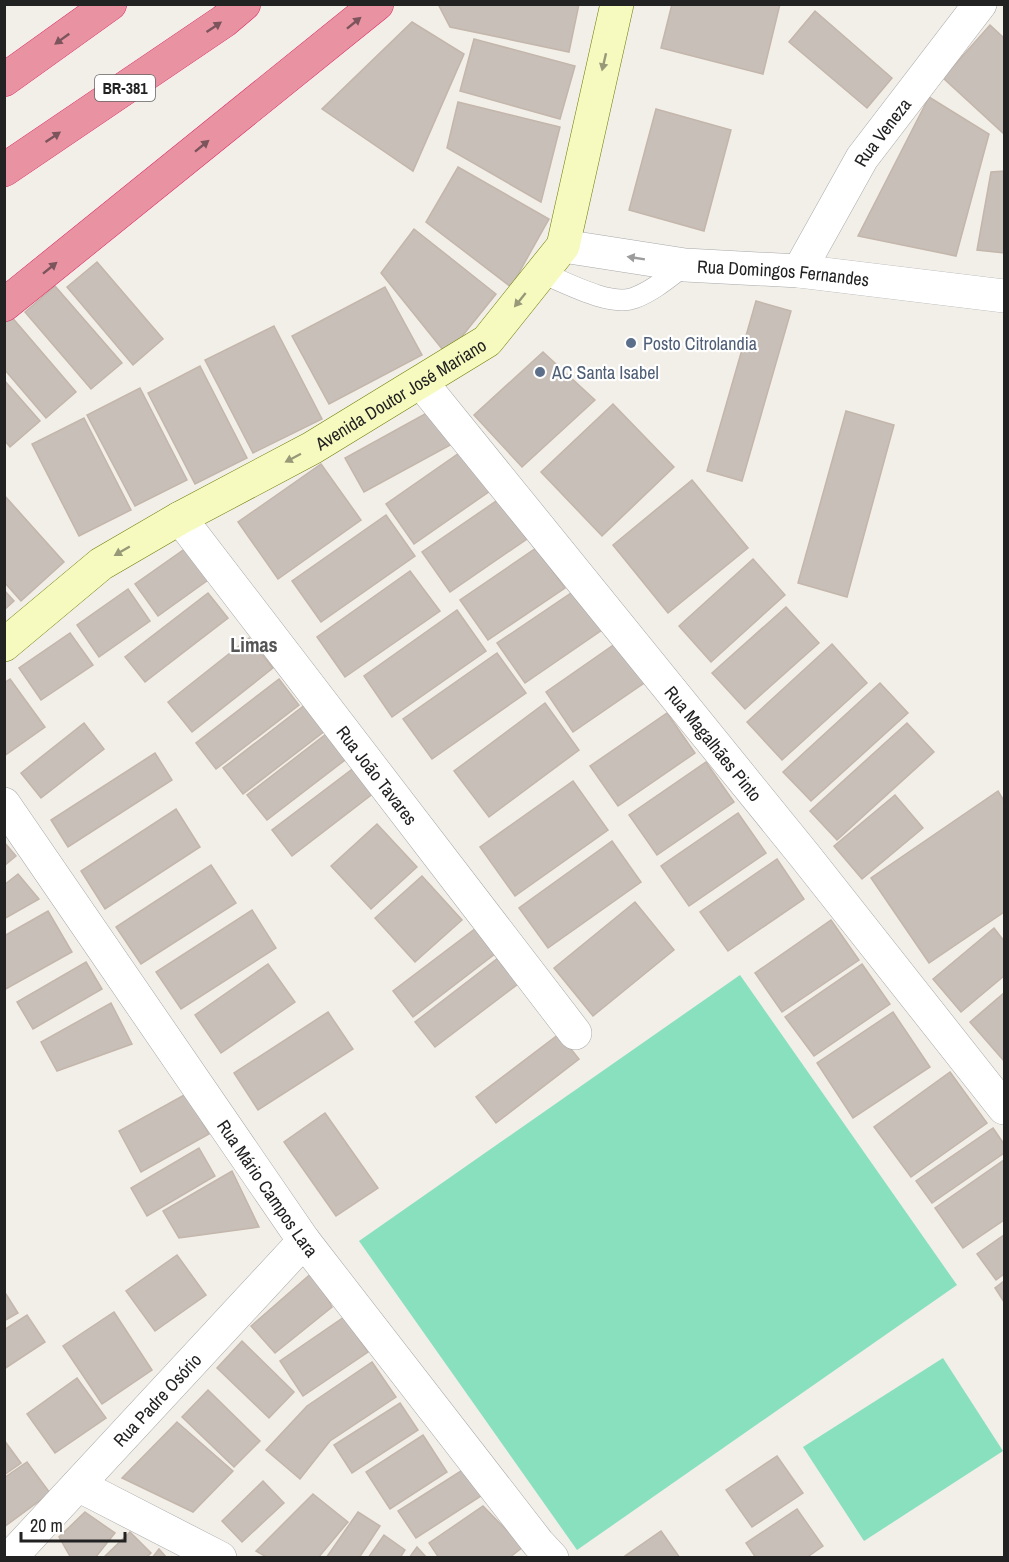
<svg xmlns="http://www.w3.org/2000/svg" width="1009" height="1562" font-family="'Archivo Narrow',sans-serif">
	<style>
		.pitch { fill: #88e0be }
		.building { fill: #c7bfb8; stroke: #c4b6ab; stroke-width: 1.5 }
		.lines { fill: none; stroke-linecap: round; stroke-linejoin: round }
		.lane-casing { stroke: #a9a9a9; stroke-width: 22 }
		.street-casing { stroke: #a9a9a9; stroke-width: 34 }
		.secondary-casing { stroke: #707d05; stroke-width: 34 }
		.highway-casing { stroke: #dc2a67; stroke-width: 34 }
		.lane { stroke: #fff; stroke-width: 21 }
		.street { stroke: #fff; stroke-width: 33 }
		.secondary { stroke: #f7fabf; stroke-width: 33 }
		.highway { stroke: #e892a2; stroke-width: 33 }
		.oneway { fill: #7b545c }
		.oneway2 { fill: #979978 }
		.oneway3 { fill: #9c9c9c }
		.service-dot { fill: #5c6f8a; stroke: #fff; stroke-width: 2 }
		.labels { text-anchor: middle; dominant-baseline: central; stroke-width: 4.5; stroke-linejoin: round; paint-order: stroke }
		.shield { fill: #fff; stroke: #646464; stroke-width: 1.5 }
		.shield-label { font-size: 16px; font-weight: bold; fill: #222 }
		.street-label { font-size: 18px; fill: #222; stroke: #fff }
		.service-label { font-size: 18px; fill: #4e5e75; stroke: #fff; text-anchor: start }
		.neighbourhood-label { font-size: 20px; font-weight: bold; fill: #555; stroke: #fff }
	</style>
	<rect width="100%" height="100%" fill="#f2efe9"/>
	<g class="pitch">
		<polygon points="740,975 957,1285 577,1550 359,1241"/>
		<polygon points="943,1358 1003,1451 864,1541 803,1447"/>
	</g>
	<g class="building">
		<polygon points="438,4 579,4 569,52 450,27"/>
		<polygon points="672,4 780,4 763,74 661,48"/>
		<polygon points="815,11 892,78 867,108 789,42"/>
		<polygon points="412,22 464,54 413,171 322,109"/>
		<polygon points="990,25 1004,38 1004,134 943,78"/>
		<polygon points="474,39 575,66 560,119 460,91"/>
		<polygon points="929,97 989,134 956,256 858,236"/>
		<polygon points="458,102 560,127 541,202 447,148"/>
		<polygon points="656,109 731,130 704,231 629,210"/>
		<polygon points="458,167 549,219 511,287 426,222"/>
		<polygon points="1004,171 1004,253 977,250 991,172"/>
		<polygon points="414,229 496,294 447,355 381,273"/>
		<polygon points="97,262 163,339 133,365 67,287"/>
		<polygon points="55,286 122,363 91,389 25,312"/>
		<polygon points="385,287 422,355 329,404 292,336"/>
		<polygon points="756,301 791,311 742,481 707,471"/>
		<polygon points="10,315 76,392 46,418 4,369 4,319"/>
		<polygon points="274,326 322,419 253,453 205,360"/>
		<polygon points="543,352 595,400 522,467 474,415"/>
		<polygon points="200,366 247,458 195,484 148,393"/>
		<polygon points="4,380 40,421 10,447 4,440"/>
		<polygon points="140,388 187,480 135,506 87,415"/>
		<polygon points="613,404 674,467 602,536 541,472"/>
		<polygon points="434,409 454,443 364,492 345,458"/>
		<polygon points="846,411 894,425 847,597 798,583"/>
		<polygon points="84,418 131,510 79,536 32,444"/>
		<polygon points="462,451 490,491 414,544 386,504"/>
		<polygon points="321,464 361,520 278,579 238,522"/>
		<polygon points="692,480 748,548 668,613 613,545"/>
		<polygon points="4,495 64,562 21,601 4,582"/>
		<polygon points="499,499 527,539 450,592 422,552"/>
		<polygon points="386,515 415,556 321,622 292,581"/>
		<polygon points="186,548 208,580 158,616 135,584"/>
		<polygon points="536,548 565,588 488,640 460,600"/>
		<polygon points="753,559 785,595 711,662 679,626"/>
		<polygon points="410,571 440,611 345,677 317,637"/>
		<polygon points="128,589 150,621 99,657 77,625"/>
		<polygon points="4,590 14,601 4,610"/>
		<polygon points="574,591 602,630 525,683 497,643"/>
		<polygon points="208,593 228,618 145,682 125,657"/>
		<polygon points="786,607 819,643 745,709 712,673"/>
		<polygon points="457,610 486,651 392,717 364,676"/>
		<polygon points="70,633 93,665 41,700 19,668"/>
		<polygon points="249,638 273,668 192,732 168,702"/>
		<polygon points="622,639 650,679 573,732 546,692"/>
		<polygon points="832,644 867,683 782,760 747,722"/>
		<polygon points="497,653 526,693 432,759 403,719"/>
		<polygon points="10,679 45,727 4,756 4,683"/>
		<polygon points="279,679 299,705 216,769 196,743"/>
		<polygon points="880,683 908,713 811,801 783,772"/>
		<polygon points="545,703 579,750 489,817 454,771"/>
		<polygon points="306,704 326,730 243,794 223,768"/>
		<polygon points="667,713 695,753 618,806 590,766"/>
		<polygon points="84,723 104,749 41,798 21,773"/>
		<polygon points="907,723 934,752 837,840 810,811"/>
		<polygon points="330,731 349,757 267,820 247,795"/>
		<polygon points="155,753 172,780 68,847 51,820"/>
		<polygon points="706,762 734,802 657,855 629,815"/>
		<polygon points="355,767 375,792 292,856 272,830"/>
		<polygon points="573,781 608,830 515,896 480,847"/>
		<polygon points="998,791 1004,801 1004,912 929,963 871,878"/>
		<polygon points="895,795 923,828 862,879 834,846"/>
		<polygon points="176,809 200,847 105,909 81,871"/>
		<polygon points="738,813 766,853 689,906 661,866"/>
		<polygon points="377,824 417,867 371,909 331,866"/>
		<polygon points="612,841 641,882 548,948 519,908"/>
		<polygon points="4,842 16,856 4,866"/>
		<polygon points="777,859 804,899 728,951 700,912"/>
		<polygon points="211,865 236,903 141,964 116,927"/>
		<polygon points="18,874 39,899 4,919 4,885"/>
		<polygon points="422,876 462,920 415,962 375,918"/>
		<polygon points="635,902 674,950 593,1016 554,968"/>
		<polygon points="252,910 276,948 181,1009 156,972"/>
		<polygon points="48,911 72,952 4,990 4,936"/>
		<polygon points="831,920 859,960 782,1012 755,973"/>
		<polygon points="476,928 496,953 413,1017 393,991"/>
		<polygon points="994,928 1004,941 1004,976 961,1012 933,979"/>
		<polygon points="498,958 518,984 435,1047 415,1022"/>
		<polygon points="86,962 102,989 33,1029 17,1002"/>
		<polygon points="268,964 295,1002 221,1053 195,1015"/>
		<polygon points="862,964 890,1004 814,1056 785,1017"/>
		<polygon points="1004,993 1004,1061 970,1022"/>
		<polygon points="111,1003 132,1044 57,1071 41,1042"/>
		<polygon points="328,1012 353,1049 258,1110 234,1073"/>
		<polygon points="893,1012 930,1067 853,1118 817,1063"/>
		<polygon points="559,1034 579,1059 496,1123 476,1097"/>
		<polygon points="950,1072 987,1123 911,1177 874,1127"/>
		<polygon points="186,1094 209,1134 141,1172 119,1131"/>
		<polygon points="325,1113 378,1188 336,1216 284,1142"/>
		<polygon points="993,1128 1004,1144 1004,1153 932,1203 916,1181"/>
		<polygon points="199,1148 215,1176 147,1216 131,1188"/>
		<polygon points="1004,1160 1004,1220 963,1248 935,1208"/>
		<polygon points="232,1171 259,1227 179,1238 163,1211"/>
		<polygon points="1004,1235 1004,1274 996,1280 977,1254"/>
		<polygon points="177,1255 206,1295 155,1331 126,1291"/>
		<polygon points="313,1272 332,1307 275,1353 251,1326"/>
		<polygon points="1004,1281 1004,1302 995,1288"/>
		<polygon points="4,1291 18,1313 4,1321"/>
		<polygon points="114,1312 152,1370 102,1404 63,1346"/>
		<polygon points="27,1315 45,1342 4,1369 4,1330"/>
		<polygon points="344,1317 368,1352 303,1396 280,1361"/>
		<polygon points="242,1341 294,1392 269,1418 217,1368"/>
		<polygon points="372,1362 396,1397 330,1441 300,1479 266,1450 307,1406"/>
		<polygon points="77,1378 106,1418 55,1453 27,1414"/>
		<polygon points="208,1390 260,1441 234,1467 182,1417"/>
		<polygon points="400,1403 418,1430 352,1473 334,1445"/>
		<polygon points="177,1422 233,1471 193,1512 122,1478"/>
		<polygon points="423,1435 447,1472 390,1509 366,1472"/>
		<polygon points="4,1440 21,1463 4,1475"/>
		<polygon points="777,1456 803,1493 752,1527 726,1490"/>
		<polygon points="27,1462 50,1493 4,1527 4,1478"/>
		<polygon points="464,1469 481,1496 416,1538 398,1511"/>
		<polygon points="263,1481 284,1503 242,1542 222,1521"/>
		<polygon points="313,1494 348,1522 318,1558 268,1558 256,1551"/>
		<polygon points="483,1506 523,1547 509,1558 439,1558 429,1543"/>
		<polygon points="797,1509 823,1546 806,1558 756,1558 746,1543"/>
		<polygon points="85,1512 115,1533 95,1558 71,1558 59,1537"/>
		<polygon points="358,1512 380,1526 359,1558 326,1558"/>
		<polygon points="661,1531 680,1558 622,1558"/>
		<polygon points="130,1532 151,1553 146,1558 103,1558"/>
		<polygon points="384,1535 405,1550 400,1558 368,1558"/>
		<polygon points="417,1547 427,1558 409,1558"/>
		<polygon points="159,1549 167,1558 152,1558"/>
	</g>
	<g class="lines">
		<g class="lane-casing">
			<path id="lane" d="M542 273C565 282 610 307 634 298 653 291 669 277 685 265"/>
		</g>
		<g class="street-casing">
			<g id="street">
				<path id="s1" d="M563 246 685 265 799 271 1004 296"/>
				<path id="s2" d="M799 271 862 158 980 4"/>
				<path id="s3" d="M421 382 805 856 1004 1108"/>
				<path id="s4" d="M180 518 575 1033"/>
				<path id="s5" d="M4 804 304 1241 538 1543 552 1558"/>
				<polyline points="78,1485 220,1558"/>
				<path id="s6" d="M10 1558 304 1241"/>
			</g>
		</g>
		<g class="secondary-casing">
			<g id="secondary">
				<path id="s7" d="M4 645 101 564 180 518 312 448 487 341 563 246 617 4"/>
			</g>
		</g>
		<g class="highway-casing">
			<g id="highway">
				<polyline points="4,80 110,4"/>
				<polyline points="4,170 224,21 244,4"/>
				<polyline points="4,305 377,4"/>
			</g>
		</g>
		<use href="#lane" class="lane"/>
		<use href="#street" class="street"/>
		<use href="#secondary" class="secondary"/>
		<use href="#highway" class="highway"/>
	</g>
	<defs><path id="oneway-solid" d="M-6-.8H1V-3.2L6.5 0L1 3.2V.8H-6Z" transform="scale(1.5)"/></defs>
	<g class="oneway">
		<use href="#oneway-solid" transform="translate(354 23) rotate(-39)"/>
		<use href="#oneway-solid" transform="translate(214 27) rotate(-34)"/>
		<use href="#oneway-solid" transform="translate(62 39) rotate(144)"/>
		<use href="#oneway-solid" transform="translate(53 137) rotate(-34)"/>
		<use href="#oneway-solid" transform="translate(202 146) rotate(-39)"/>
		<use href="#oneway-solid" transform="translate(50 268) rotate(-39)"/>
	</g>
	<g class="oneway2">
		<use href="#oneway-solid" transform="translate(604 62) rotate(103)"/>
		<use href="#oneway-solid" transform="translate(520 300) rotate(129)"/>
		<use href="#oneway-solid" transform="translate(293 458) rotate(152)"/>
		<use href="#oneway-solid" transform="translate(122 551) rotate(150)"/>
	</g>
	<use class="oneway3" href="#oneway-solid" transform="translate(636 258) rotate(-171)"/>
	<g class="service-dot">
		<circle cx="631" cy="343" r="6"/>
		<circle cx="540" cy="372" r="6"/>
	</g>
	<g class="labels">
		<rect class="shield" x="95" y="75" width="60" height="26" rx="4.5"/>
		<g class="shield-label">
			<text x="125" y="88">BR-381</text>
		</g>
		<g class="street-label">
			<text stroke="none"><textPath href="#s2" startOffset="162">Rua Veneza</textPath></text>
			<text stroke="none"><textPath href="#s1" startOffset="222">Rua Domingos Fernandes</textPath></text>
			<text stroke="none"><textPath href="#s7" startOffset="471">Avenida Doutor José Mariano</textPath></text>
			<text stroke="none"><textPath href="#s3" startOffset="465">Rua Magalhães Pinto</textPath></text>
			<text stroke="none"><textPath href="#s4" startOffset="324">Rua João Tavares</textPath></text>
			<text stroke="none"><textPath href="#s5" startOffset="466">Rua Mário Campos Lara</textPath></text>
			<text stroke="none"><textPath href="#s6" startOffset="216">Rua Padre Osório</textPath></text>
		</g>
		<g class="service-label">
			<text x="643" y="343">Posto Citrolandia</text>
			<text x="552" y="372">AC Santa Isabel</text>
		</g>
		<g class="neighbourhood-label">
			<text x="254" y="644">Limas</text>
		</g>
	</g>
	<rect width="1009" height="1562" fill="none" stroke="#222222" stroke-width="12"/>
	<path d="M21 1532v9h104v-9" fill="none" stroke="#222222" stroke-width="3"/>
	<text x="30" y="1532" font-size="18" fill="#222222" stroke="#ffffff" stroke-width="4.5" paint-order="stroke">20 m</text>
</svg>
